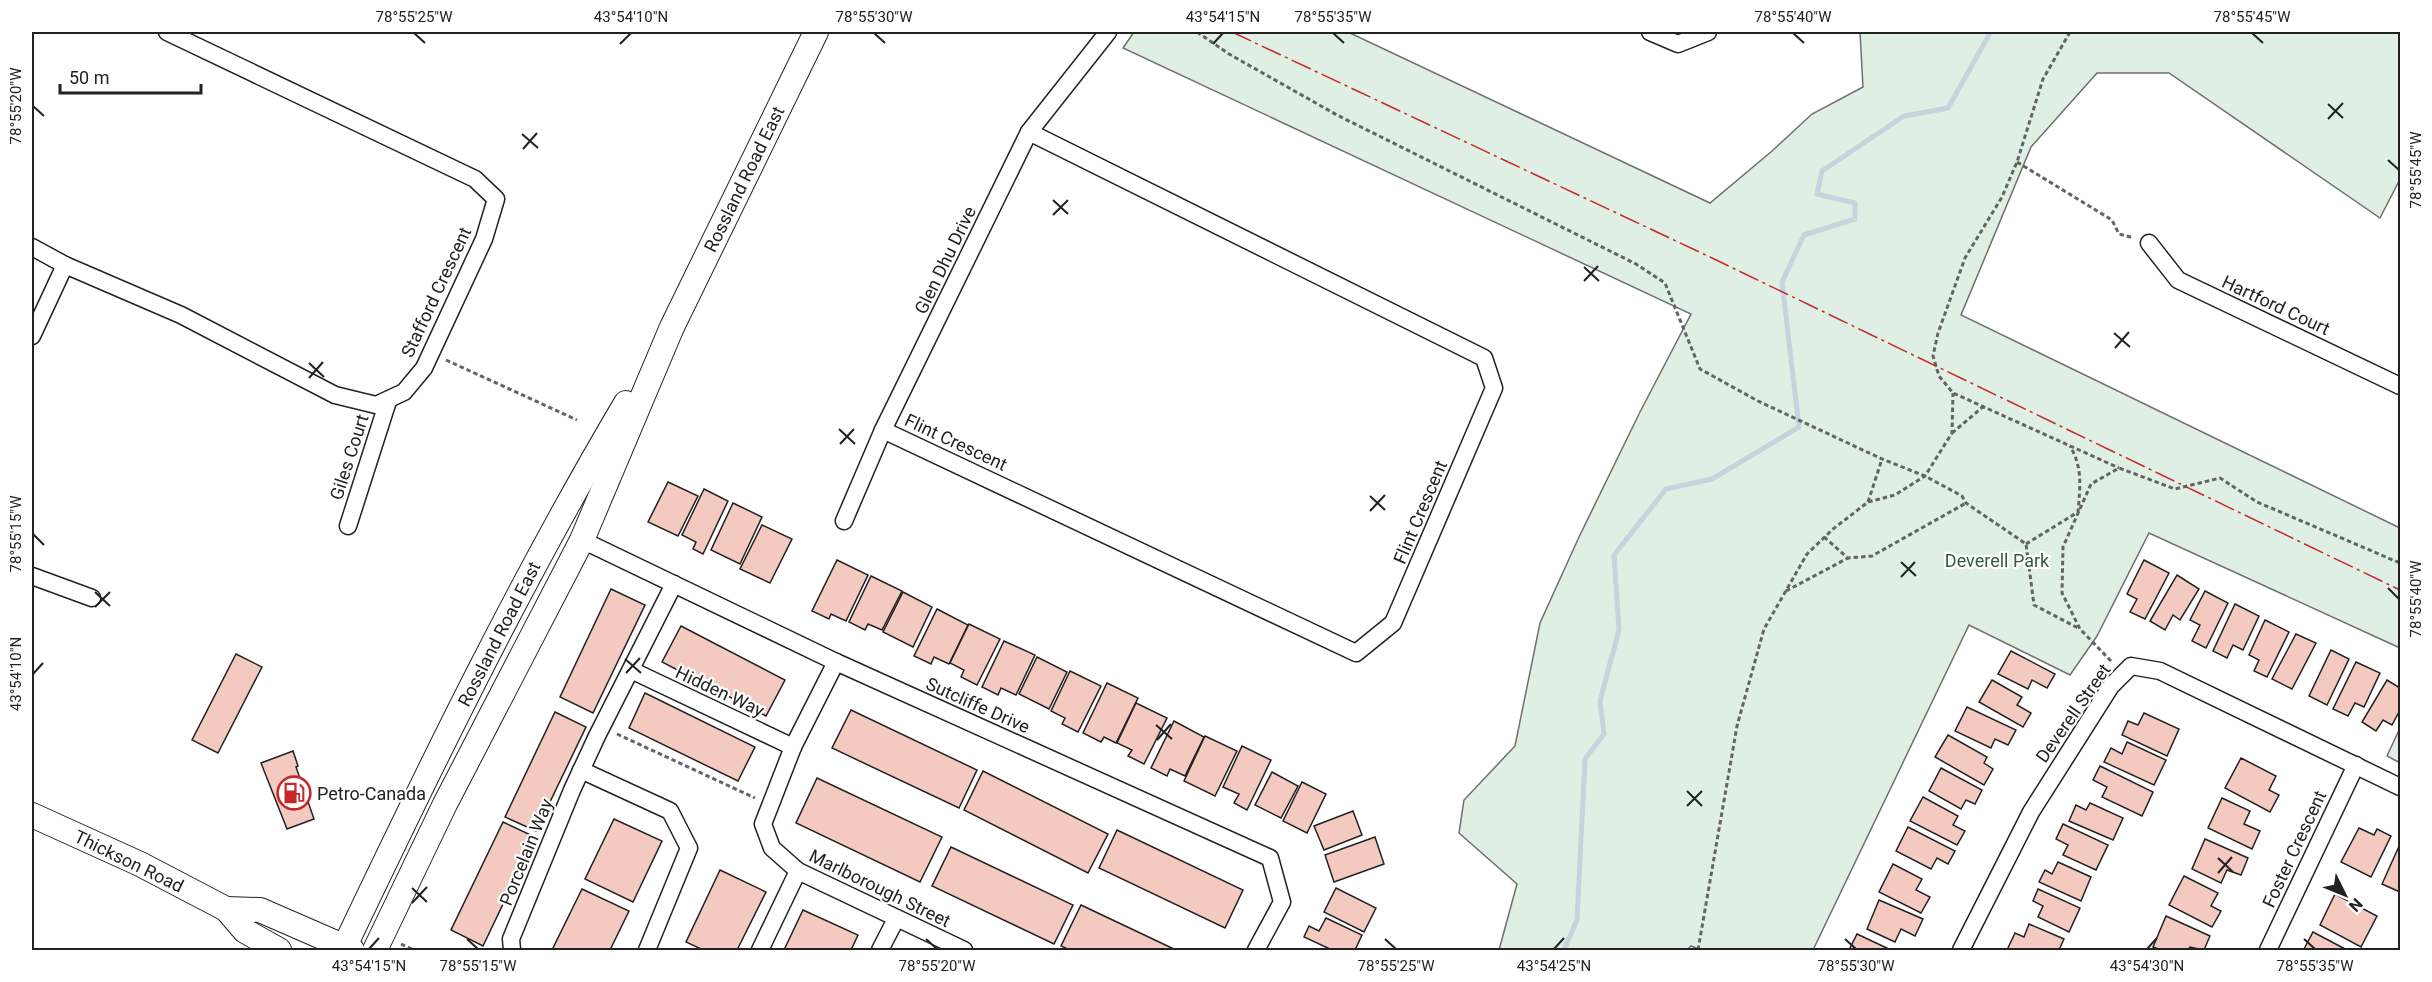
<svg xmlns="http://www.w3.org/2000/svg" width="2432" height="982" font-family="Roboto,sans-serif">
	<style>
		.green { fill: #e0efe3; stroke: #6f6f6f; stroke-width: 1.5 }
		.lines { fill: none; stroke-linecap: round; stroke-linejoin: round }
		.stream { stroke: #c7d3dd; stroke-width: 5 }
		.building { fill: #f3c9c0; stroke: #222; stroke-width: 1.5 }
		.street-casing { stroke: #222; stroke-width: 19 }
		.secondary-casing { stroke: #222; stroke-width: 26 }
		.path { stroke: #646464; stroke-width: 3; stroke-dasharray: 4.5 3; stroke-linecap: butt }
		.street { stroke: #fff; stroke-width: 16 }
		.secondary { stroke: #fff; stroke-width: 24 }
		.power { stroke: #c62828; stroke-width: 1.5; stroke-dasharray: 21 4.5 3 4.5; stroke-linecap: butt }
		.ticks { fill: none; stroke: #222; stroke-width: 2 }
		.labels { text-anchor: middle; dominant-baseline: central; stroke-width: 4.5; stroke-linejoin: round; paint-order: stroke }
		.street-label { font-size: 18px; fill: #222; stroke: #fff }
		.park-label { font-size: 18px; fill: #2f5e38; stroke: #fff }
		.poi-label { font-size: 18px; fill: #222; stroke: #fff; text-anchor: start }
		.neatline { fill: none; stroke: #222; stroke-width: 2 }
		.ticks-label { font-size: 15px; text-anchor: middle; fill: #222 }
	</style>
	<rect width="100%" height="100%" fill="#fff"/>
	<g class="green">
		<polygon points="1134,32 1348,32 1710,203 1772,151 1812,114 1863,87 1860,32 2400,32 2400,179 2380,218 2169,73 2097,73 2031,147 1961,315 2400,528 2400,648 2149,533 2097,636 2070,675 1969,625 1813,950 1701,950 1691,946 1687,950 1499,950 1517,884 1459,833 1464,800 1515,746 1540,623 1579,537 1640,412 1691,314 1123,48"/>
		<polygon points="2400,728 2400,763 2387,756"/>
	</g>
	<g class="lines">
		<polyline class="stream" points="1564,950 1577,920 1585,759 1604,734 1600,701 1619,630 1614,555 1666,489 1712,479 1799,427 1782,282 1804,235 1855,219 1855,203 1817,194 1822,171 1904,116 1948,108 1989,35 1989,32"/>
	</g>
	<g class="building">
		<polygon points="668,482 698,496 678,536 648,522"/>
		<polygon points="704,489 728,501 703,554 693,549 696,542 682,535"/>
		<polygon points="733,503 762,517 740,564 711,550"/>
		<polygon points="762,525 792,539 770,583 740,569"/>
		<polygon points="837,560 868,575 846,621 831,614 829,619 812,611"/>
		<polygon points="2144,560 2169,573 2145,619 2130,612 2137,599 2127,594"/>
		<polygon points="2177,575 2199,589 2180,620 2173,615 2165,630 2150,621"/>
		<polygon points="871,576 902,591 882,630 868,624 865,630 849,622"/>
		<polygon points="611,589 645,605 593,713 560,697"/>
		<polygon points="2205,591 2228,603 2206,648 2192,641 2200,625 2190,620"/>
		<polygon points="903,592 932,607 913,647 883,632"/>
		<polygon points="2235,604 2259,616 2243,650 2233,645 2227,658 2213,651"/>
		<polygon points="937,609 968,625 949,664 934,657 931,664 914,656"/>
		<polygon points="2265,620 2289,632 2267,677 2254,671 2259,660 2249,655"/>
		<polygon points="969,624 1000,639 977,685 961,677 964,670 950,663"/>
		<polygon points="681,626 785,680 766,716 662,662"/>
		<polygon points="2296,634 2316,643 2292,689 2272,679"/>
		<polygon points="1004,641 1035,655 1016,695 1001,688 998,695 982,687"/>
		<polygon points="2331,650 2349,659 2327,705 2309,696"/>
		<polygon points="2011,651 2055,674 2047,688 2032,680 2028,689 1998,674"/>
		<polygon points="236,654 262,667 218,753 192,740"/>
		<polygon points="1037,657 1067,672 1049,709 1019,694"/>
		<polygon points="2356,662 2380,673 2364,707 2355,703 2348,716 2333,709"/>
		<polygon points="1070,671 1101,686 1078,732 1062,724 1065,718 1051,711"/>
		<polygon points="1992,680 2022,697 2017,705 2031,713 2023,727 1979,702"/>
		<polygon points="2387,680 2400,688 2400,710 2392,725 2383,720 2376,731 2362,722"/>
		<polygon points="1107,683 1138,698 1116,743 1104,737 1101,742 1083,733"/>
		<polygon points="645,693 755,747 738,781 629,728"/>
		<polygon points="1136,703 1167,718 1144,764 1128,756 1132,750 1117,743"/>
		<polygon points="1967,707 2016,730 2008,745 1995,739 1991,748 1955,731"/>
		<polygon points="851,710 977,770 959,808 832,748"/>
		<polygon points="555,712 586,727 536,831 505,817"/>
		<polygon points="2144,713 2179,729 2167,756 2122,735 2128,721 2138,725"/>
		<polygon points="1174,721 1204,737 1185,776 1170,769 1167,776 1151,768"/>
		<polygon points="1948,735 1987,757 1984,763 1993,769 1984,785 1935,757"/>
		<polygon points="1205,736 1237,751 1215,796 1184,781"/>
		<polygon points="2127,742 2166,760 2154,785 2104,762 2111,748 2122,754"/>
		<polygon points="1242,746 1271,760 1247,810 1234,803 1239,794 1223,787"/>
		<polygon points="293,751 298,766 296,767 314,819 287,829 261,763"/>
		<polygon points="2241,758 2276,776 2269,790 2279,795 2270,812 2225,788"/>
		<polygon points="2100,766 2153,792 2142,816 2102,797 2107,787 2093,780"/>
		<polygon points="1941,768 1982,790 1975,804 1966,800 1961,809 1929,791"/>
		<polygon points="983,771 1108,834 1088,873 964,810"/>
		<polygon points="1272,772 1298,786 1281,818 1255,805"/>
		<polygon points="817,778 942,837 920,882 796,823"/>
		<polygon points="1302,782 1326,794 1307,833 1283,821"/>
		<polygon points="1923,797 1958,816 1953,825 1965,831 1957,845 1910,821"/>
		<polygon points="2222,798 2250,811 2244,824 2260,831 2252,849 2208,828"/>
		<polygon points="2090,803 2123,818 2113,840 2069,821 2076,805 2086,810"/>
		<polygon points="1353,811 1362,835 1324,850 1314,826"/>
		<polygon points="614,819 662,841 633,902 585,879"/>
		<polygon points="503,822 535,837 483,946 451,930"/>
		<polygon points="2063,824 2108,845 2096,870 2063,855 2068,845 2056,839"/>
		<polygon points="1908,827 1955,851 1948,864 1937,858 1931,869 1896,851"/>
		<polygon points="2359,828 2374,835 2377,829 2391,836 2371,877 2341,862"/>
		<polygon points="1117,830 1243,890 1225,928 1099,868"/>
		<polygon points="1375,837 1384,864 1334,882 1325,855"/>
		<polygon points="2205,839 2248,858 2241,875 2227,870 2221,883 2192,869"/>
		<polygon points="2400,844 2400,892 2382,884"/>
		<polygon points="951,847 1073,905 1054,944 932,886"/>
		<polygon points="2058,862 2091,877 2081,901 2039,882 2045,870 2052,874"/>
		<polygon points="1893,864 1922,879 1916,890 1930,897 1921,913 1879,892"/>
		<polygon points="720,870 766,892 737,950 703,950 686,942"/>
		<polygon points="2184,876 2218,893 2211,906 2221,911 2212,927 2169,905"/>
		<polygon points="1336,888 1376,908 1364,932 1324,912"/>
		<polygon points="582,889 629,911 610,950 552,950"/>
		<polygon points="2038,889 2080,908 2069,932 2038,917 2043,906 2033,901"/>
		<polygon points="2335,894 2377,916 2361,947 2320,925"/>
		<polygon points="1879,900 1923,919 1915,936 1901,929 1895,942 1867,929"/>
		<polygon points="1081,905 1176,950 1070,950 1061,946"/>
		<polygon points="803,910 858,935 851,950 784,950"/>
		<polygon points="2166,916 2210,936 2204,950 2190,947 2188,950 2161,950 2153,947"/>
		<polygon points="1326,918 1362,935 1355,950 1332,950 1304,937 1309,926 1319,931"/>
		<polygon points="2029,924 2064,939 2059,950 2007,950 2015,933 2024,937"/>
		<polygon points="2313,932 2347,950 2304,949"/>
		<polygon points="1857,934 1891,950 1849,950"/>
	</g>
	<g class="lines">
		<g class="street-casing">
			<g id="street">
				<polyline points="1650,32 1678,44 1708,32"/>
				<polyline points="2149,243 2178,280 2400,386"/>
				<polyline points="32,247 65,265 181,315 335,395 376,405 404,392 424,368 484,239 496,199 475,179 167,32"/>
				<polyline points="32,336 65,265"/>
				<polyline points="883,430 1356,653 1393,623 1494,388 1484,358 1029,132"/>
				<polyline points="844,521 883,430 1029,132 1108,32"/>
				<polyline points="348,526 388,401"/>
				<polyline points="582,540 836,662 1270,858 1282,902 1256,950"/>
				<polyline points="32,576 92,598"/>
				<polyline points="836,662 793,747 763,824 772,848 798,871 964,950"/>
				<polyline points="631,670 793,747"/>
				<polyline points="581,770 670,811 689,848 647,950"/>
				<polyline points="512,950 511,939 572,790 597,736 674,584"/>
				<polyline points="760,950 798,871"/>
				<polyline points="880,950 896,919"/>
				<polyline points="1961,950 2031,812 2111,686 2131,666 2160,671 2400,787"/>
				<polyline points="2268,950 2356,765"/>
			</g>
		</g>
		<g class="secondary-casing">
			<g id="secondary">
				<polyline points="32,815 140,864 226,909 245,931 279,950"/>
				<polyline points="226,909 260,910 352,950"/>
				<path d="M343 950C431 765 521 580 626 403"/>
				<polyline points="375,950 445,804 582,540 672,327 816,32"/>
			</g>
		</g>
		<g class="path">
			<polyline points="1197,32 1229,54 1337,115 1636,264 1665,283 1700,369 1758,401 1882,459 1925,476 1962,496 1966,503 2026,544 2034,605 2080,629"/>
			<polyline points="2070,32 2043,79 2017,162 2002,197 1965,258 1938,333 1933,356 1939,376 1953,393 2119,468"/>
			<polyline points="2017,162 2112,220 2119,234 2134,238"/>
			<polyline points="446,360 577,420"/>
			<polyline points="1952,433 1984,406"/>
			<polyline points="1868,502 1882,459"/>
			<polyline points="1824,537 1848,558 1872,556 1966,503"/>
			<path d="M2026 544 2078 512C2080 487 2083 468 2070 446"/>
			<polyline points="1786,591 1848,558"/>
			<polyline points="2111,661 2080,629 2062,593 2063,547 2091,484 2119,468 2175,489 2220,478 2257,502 2400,563"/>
			<polyline points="617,734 755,798"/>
			<polyline points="401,944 414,950"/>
			<polyline points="1698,950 1737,726 1764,629 1807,554 1833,529 1868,502 1895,495 1925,476 1952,433 1953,393"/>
		</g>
		<use href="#street" class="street"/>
		<use href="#secondary" class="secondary"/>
		<polyline class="power" points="1232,32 1710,257 2400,590"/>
	</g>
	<path class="ticks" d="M414 33 425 43M874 33 885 43M1333 33 1344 43M1793 33 1804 43M2252 33 2263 43M620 44 631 33M1213 44 1223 33M2328 104 2343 118M33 106 44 116M2328 119 2343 103M522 134 538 148M523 149 537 133M2388 160 2399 170M1053 200 1068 214M1053 215 1068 200M1584 267 1599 281M1584 281 1598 266M2114 333 2130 347M2115 348 2129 332M309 363 324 377M309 378 323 362M839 429 855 444M840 444 854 429M1370 496 1385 510M1370 511 1385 495M33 534 44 545M1901 562 1916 576M1901 577 1915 562M2388 588 2399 599M95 592 110 606M95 607 110 592M625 659 641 673M626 673 640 658M33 674 43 663M1156 725 1172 739M1157 740 1171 724M1687 791 1702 806M1687 806 1702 791M2218 858 2233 872M2218 873 2232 857M412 888 427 902M412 903 427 887M467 939 478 949M926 939 937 949M1385 939 1396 949M1845 939 1856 949M2304 939 2315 949M369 949 379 938M1554 949 1564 938M2147 949 2157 938"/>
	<defs>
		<g id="fuel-ring" transform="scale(1.725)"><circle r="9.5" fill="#fff" stroke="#c62828" stroke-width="1.5"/><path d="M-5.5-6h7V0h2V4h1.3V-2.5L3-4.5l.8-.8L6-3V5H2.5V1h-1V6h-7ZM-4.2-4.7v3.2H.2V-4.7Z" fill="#c62828"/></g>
	</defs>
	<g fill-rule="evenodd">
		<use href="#fuel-ring" x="294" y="793"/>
	</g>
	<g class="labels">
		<g class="street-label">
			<text transform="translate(744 179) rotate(-64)">Rossland Road East</text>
			<text transform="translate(945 260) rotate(-64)">Glen Dhu Drive</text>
			<text transform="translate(436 292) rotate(-65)">Stafford Crescent</text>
			<text transform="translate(2276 305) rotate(25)">Hartford Court</text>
			<text transform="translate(956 442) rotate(25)">Flint Crescent</text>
			<text transform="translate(349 457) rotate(-72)">Giles Court</text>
			<text transform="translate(1420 512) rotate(-67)">Flint Crescent</text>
			<text transform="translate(499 634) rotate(-63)">Rossland Road East</text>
			<text transform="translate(720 691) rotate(25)">Hidden Way</text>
			<text transform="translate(978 705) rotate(24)">Sutcliffe Drive</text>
			<text transform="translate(2073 713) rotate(-55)">Deverell Street</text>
			<text transform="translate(2294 849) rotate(-65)">Foster Crescent</text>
			<text transform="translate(526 852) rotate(-68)">Porcelain Way</text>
			<text transform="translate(129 861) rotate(26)">Thickson Road</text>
			<text transform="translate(880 888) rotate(26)">Marlborough Street</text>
		</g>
		<g class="park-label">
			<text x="1997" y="560">Deverell Park</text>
		</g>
		<g class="poi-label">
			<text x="317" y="793">Petro-Canada</text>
		</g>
	</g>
	<rect width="2432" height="982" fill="none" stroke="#ffffff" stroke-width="66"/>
	<g transform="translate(2345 895) rotate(133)" stroke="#ffffff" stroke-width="4.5" paint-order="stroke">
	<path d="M0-4.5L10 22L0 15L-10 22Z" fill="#222222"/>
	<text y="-9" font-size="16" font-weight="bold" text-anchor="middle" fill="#222222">N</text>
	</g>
	<path d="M60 84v9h141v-9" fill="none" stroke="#222222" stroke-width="3"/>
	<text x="69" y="84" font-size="18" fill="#222222" stroke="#ffffff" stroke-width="4.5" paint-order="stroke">50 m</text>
	<rect x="33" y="33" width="2366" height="916" class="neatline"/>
	<g class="ticks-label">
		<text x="414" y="22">78°55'25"W</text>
		<text x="631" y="22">43°54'10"N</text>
		<text x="874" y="22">78°55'30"W</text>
		<text x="1223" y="22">43°54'15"N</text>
		<text x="1333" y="22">78°55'35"W</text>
		<text x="1793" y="22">78°55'40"W</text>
		<text x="2252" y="22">78°55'45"W</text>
		<text transform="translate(16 106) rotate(-90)" y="5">78°55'20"W</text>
		<text transform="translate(2416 170) rotate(-90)" y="5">78°55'45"W</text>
		<text transform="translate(16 534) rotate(-90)" y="5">78°55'15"W</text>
		<text transform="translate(2416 599) rotate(-90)" y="5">78°55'40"W</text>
		<text transform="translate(16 674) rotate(-90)" y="5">43°54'10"N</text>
		<text x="369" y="971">43°54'15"N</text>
		<text x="478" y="971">78°55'15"W</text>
		<text x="937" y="971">78°55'20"W</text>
		<text x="1396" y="971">78°55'25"W</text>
		<text x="1554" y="971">43°54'25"N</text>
		<text x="1856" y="971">78°55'30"W</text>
		<text x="2147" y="971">43°54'30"N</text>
		<text x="2315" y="971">78°55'35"W</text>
	</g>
</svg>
